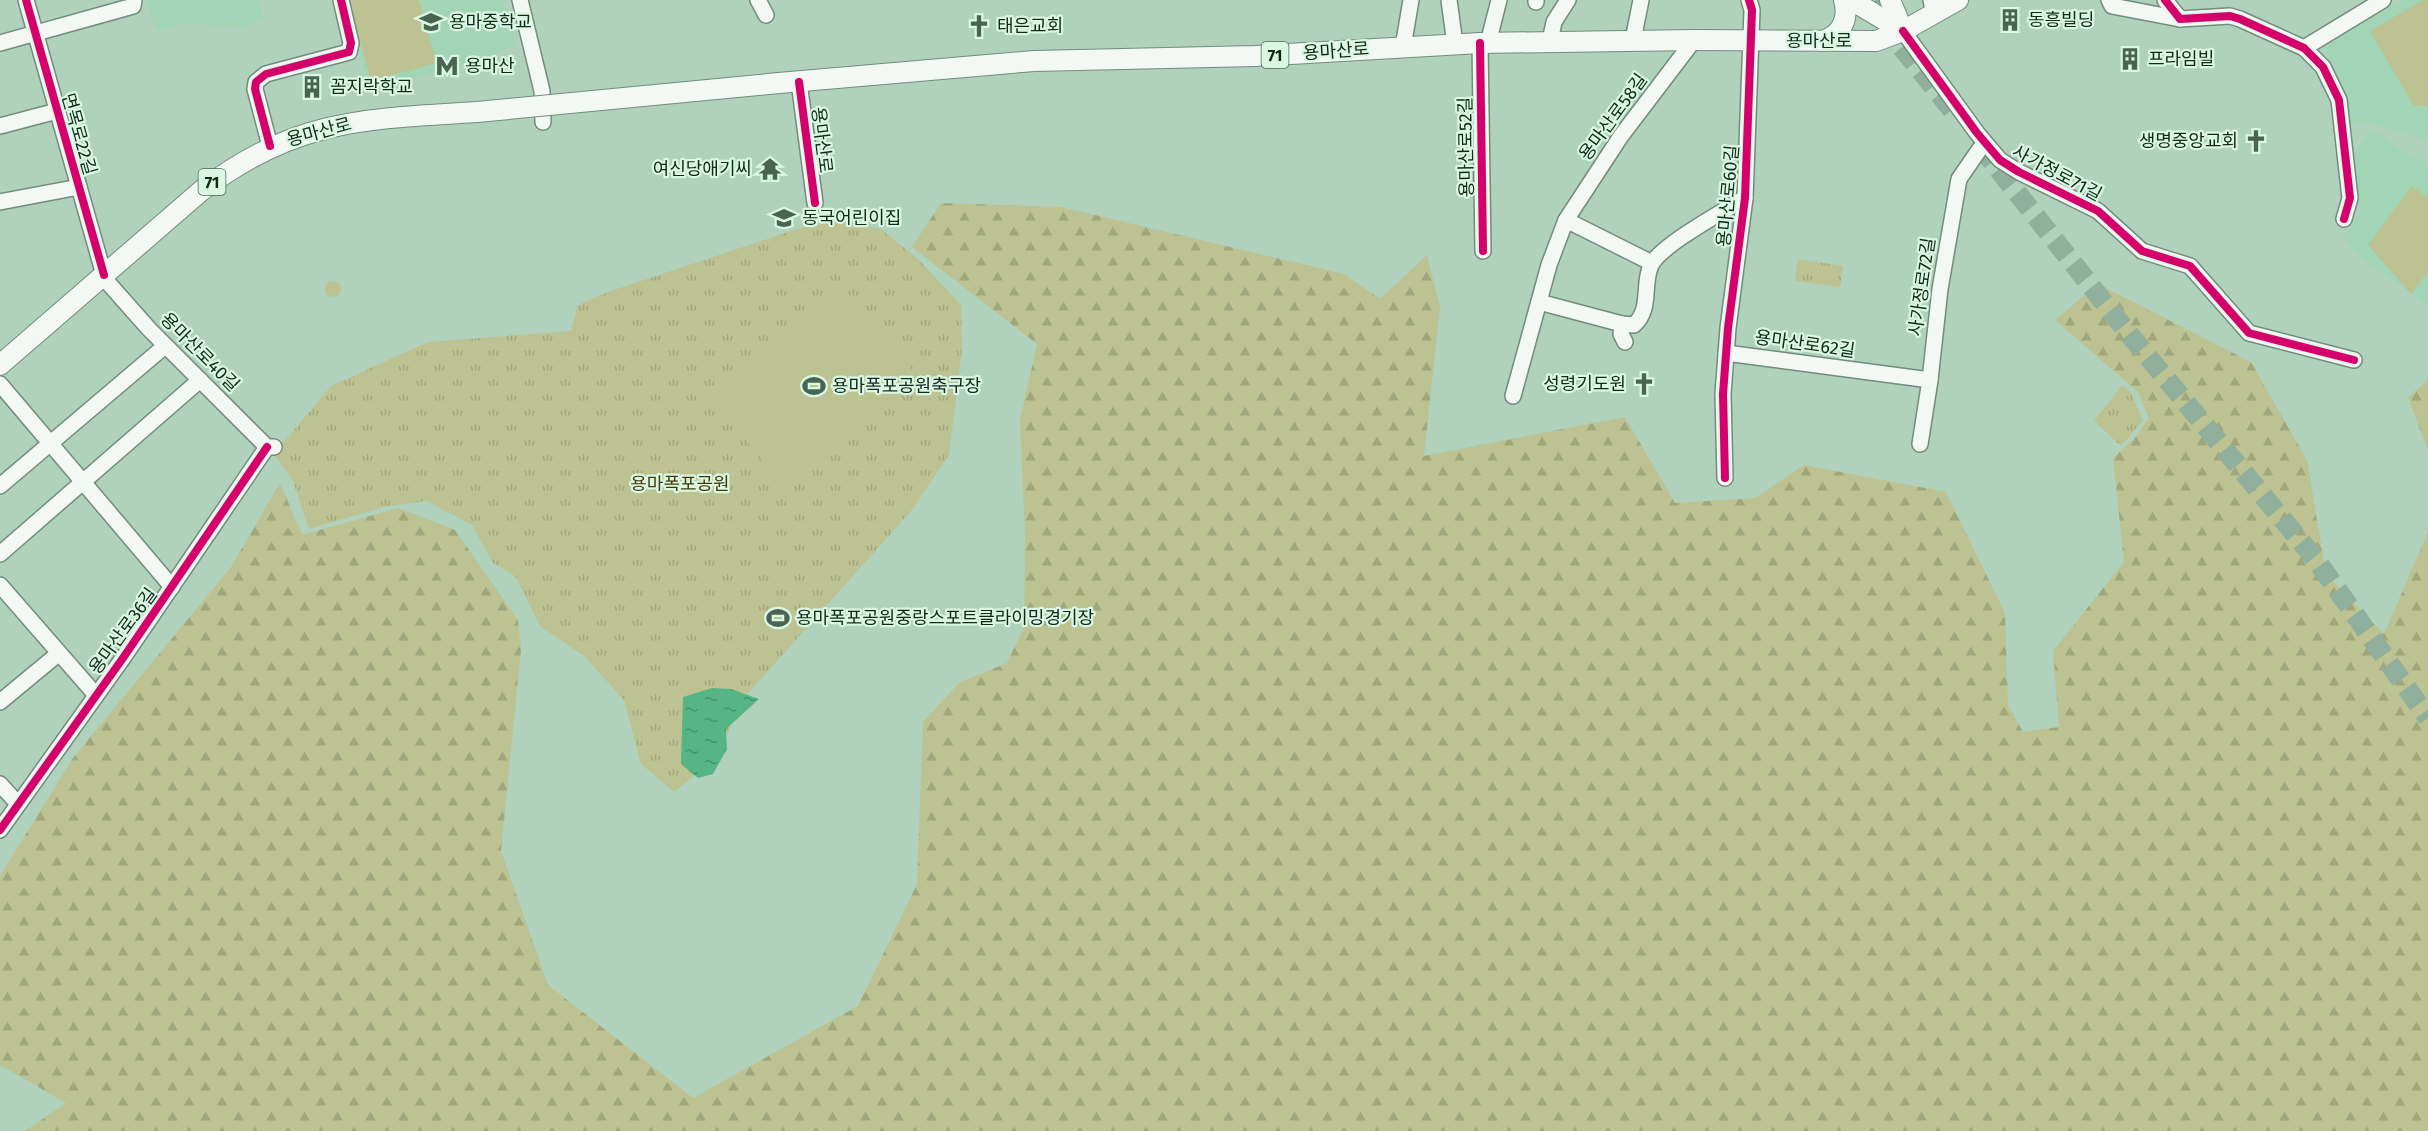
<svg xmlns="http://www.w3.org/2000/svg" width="2428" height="1131" font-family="'Fira Sans','Noto Sans KR',sans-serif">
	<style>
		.built { fill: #a1d5b5 }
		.grass { fill: url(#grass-tufts) }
		.forest { fill: url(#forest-firs) }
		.pitch { fill: #bcc291 }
		.water { fill: url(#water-ripples) }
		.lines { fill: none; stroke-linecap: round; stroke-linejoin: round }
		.major-tunnel { stroke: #90af9c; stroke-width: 20; stroke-dasharray: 20 10; stroke-linecap: butt }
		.minor-casing { stroke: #728c7d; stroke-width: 18 }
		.major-casing { stroke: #728c7d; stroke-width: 22 }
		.minor { stroke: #f3f8f5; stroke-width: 15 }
		.major { stroke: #f3f8f5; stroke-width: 20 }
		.major-bridge-casing { stroke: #728c7d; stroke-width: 22; stroke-linecap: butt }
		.major-bridge { stroke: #f3f8f5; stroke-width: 20 }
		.cycleway-casing { stroke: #daf7e4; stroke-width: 11 }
		.cycleway { stroke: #d6006c; stroke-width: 8 }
		.labels { text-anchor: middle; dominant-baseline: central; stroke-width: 4.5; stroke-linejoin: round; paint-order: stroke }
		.shield { fill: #daf7e4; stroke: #4d6757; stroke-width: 1.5 }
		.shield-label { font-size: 16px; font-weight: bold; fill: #11291b }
		.poi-label { font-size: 18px; fill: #11291b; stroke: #daf7e4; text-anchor: start }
		.street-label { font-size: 18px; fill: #11291b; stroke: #daf7e4 }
		.park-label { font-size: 18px; fill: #443a07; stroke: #daf7e4 }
	</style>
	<defs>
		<pattern id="grass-tufts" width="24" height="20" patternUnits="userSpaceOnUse" patternTransform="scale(1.5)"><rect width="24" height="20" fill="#bcc291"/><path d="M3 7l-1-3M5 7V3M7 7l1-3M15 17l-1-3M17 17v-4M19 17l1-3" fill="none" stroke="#a1a77c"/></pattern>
		<pattern id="forest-firs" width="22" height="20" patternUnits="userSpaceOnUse" patternTransform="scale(1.5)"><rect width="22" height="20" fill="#bcc291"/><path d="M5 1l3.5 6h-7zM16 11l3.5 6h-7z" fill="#a1a77c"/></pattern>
		<pattern id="water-ripples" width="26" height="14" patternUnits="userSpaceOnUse" patternTransform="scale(1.5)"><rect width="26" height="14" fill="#55b585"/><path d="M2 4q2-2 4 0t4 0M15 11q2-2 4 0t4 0" fill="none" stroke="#45936c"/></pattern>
	</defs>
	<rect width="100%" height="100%" fill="#b0d1bc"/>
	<g class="built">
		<polygon points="147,0 258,0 264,21 237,28 187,23 156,31"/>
		<polygon points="346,0 504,0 516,45 475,62 369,89"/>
		<polygon points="2401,0 2428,0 2428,140 2372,124 2347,125 2348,99 2324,47"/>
		<polygon points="2372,129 2410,156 2412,154 2428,165 2428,305 2355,253 2344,238 2362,208 2351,157"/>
	</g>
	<g class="grass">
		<polygon points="844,220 882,230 919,260 961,305 962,349 949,455 911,511 742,700 718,756 674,792 641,764 624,700 584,656 540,626 515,576 493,563 472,525 427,501 383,507 309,529 293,481 274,454 331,386 428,342 571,331 578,305 608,292 800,228"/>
		<polygon points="1798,259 1843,266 1840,287 1795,281"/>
		<circle cx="333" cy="289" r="8"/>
		<polygon points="2122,385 2129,390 2143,420 2121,446 2094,421"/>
	</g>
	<g class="forest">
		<polygon points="941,203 1061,207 1344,274 1380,299 1427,255 1440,307 1424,456 1625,417 1675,503 1755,498 1804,465 1946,492 2005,613 2008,705 2023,732 2059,727 2053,651 2124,562 2113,458 2134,439 2149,418 2138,392 2055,320 2098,284 2251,362 2307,460 2326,574 2384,634 2428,532 2428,1131 25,1131 66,1103 0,1065 0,876 73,758 231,567 280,483 302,535 398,508 455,530 518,620 521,649 501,851 548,985 693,1098 858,1006 917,884 923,722 960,682 1007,663 1024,627 1025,534 1020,420 1037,344 912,247"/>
		<polygon points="2428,380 2428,451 2408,397"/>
	</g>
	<g class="pitch">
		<polygon points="349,0 419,0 436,63 371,81"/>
		<polygon points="2423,0 2428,0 2428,106 2414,106 2370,31"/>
		<polygon points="2412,186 2428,198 2428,271 2411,294 2368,245"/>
		<polygon points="839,283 920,379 788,491 707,393"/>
	</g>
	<polygon class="water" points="712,688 731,689 759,699 726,729 727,749 713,774 698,778 681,764 683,697"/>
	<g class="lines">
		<g class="major-tunnel">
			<polyline points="1876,0 1899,28"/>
			<polyline points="1883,24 1953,111"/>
			<polyline points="1980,146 2125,329 2317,561 2428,718"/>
		</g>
		<g class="minor-casing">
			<g id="minor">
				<polyline points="26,0 104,275"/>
				<polyline points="520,0 542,91 543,122"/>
				<polyline points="758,0 766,15"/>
				<polyline points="1449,0 1455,44"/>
				<polyline points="1931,0 1934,15"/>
				<polyline points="2109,0 2112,6 2180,19"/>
				<polyline points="2165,0 2180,19 2230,16 2240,19 2304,48 2323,67 2339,100 2350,198 2344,219"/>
				<polyline points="1536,2 1536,0"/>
				<polyline points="1903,31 1977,133 2000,160 2019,172 2098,211 2142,251 2190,266 2249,333 2354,360"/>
				<polyline points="1633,40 1641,0"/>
				<polyline points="1550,41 1554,22 1568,0"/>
				<polyline points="0,43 133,6 134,0"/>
				<polyline points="1480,43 1483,251"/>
				<polyline points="1488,43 1499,0"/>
				<polyline points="1403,47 1411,0"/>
				<polyline points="2304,48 2383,0"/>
				<polyline points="799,82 815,203"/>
				<polyline points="0,126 57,111"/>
				<polyline points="270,146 255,89 256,82 266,74 349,52 351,43 341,0"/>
				<polyline points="0,202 79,187"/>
				<polyline points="1566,220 1652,263"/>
				<polyline points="103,277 149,329 267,447 274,447"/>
				<polyline points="1539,302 1622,324"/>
				<path d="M1625 342 1621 334 1622 324 1634 325C1652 309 1642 285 1651 265 1661 245 1724 211 1745 198"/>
				<polyline points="1726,353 1930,380"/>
				<polyline points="0,384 172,587"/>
				<polyline points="1513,396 1549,265 1566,220 1621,136 1694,40"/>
				<polyline points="1920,444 1930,380 1940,289 1959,179 1984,143"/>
				<polyline points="1725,478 1723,394 1728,328 1745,198 1752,10 1749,0"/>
				<polyline points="0,486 165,346"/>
				<polyline points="0,554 200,380"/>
				<polyline points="0,585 95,694"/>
				<polyline points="0,702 58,654"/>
				<polyline points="0,784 18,804"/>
				<polyline points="0,830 123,658 267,447"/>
			</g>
		</g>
		<g class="major-casing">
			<g id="major">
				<polyline points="1851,0 1903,31"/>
				<polyline points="1890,0 1903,31"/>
				<path d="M1823 41C1842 34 1849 19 1844 0"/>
				<polyline points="779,83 1034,61 1255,56 1480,43 1694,40 1876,41 1903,31 1958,0"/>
				<path d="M0 365 201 191C294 119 365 119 477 112"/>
			</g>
		</g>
		<use href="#minor" class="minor"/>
		<use href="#major" class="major"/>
		<g class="major-bridge-casing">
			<polyline id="major-bridge" points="477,112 779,83"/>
		</g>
		<use href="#major-bridge" class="major-bridge"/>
		<g class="cycleway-casing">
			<g id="cycleway">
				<polyline points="26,0 104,275"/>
				<polyline points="2165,0 2180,19 2230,16 2240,19 2304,48 2323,67 2339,100 2350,198 2344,219"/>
				<polyline points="1903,31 1977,133 2000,160 2019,172 2098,211 2142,251 2190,266 2249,333 2354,360"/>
				<polyline points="1480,43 1483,251"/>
				<polyline points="799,82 815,203"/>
				<polyline points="270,146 255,89 256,82 266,74 349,52 351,43 341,0"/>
				<polyline points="1725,478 1723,394 1728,328 1745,198 1752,10 1749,0"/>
				<polyline points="0,830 123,658 267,447"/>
			</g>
		</g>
		<use href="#cycleway" class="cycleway"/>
	</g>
	<defs>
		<g id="building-bare" transform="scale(1.8)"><path d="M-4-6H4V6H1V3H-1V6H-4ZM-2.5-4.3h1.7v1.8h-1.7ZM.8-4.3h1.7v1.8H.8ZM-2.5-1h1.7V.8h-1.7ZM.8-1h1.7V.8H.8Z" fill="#496453" stroke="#daf7e4" stroke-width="2.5" paint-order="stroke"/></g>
		<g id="school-bare" transform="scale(1.8)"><path d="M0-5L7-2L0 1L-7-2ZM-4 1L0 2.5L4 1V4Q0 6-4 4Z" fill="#496453" stroke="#daf7e4" stroke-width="2.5" paint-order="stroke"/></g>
		<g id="church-bare" transform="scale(1.8)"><path d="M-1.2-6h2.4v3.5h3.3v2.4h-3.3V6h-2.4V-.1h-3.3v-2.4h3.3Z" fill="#496453" stroke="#daf7e4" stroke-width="2.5" paint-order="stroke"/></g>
		<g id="metro-bare" transform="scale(1.8)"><path d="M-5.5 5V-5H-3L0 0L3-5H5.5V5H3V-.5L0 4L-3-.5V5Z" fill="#496453" stroke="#daf7e4" stroke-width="2.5" paint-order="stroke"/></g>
		<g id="temple-bare" transform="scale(1.8)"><path d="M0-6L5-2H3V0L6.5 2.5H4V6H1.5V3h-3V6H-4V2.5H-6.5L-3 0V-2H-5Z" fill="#496453" stroke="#daf7e4" stroke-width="2.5" paint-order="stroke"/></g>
		<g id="stadium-bare" transform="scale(1.8)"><path d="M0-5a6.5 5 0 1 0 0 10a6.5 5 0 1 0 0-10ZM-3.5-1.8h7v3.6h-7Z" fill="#496453" stroke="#daf7e4" stroke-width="2.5" paint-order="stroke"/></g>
	</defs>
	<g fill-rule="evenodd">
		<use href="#building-bare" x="2010" y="20"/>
		<use href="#school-bare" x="431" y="22"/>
		<use href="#church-bare" x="979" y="26"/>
		<use href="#building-bare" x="2130" y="59"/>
		<use href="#metro-bare" x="447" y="66"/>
		<use href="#building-bare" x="312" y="87"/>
		<use href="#church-bare" x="2256" y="141"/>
		<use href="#temple-bare" x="770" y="169"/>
		<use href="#school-bare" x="784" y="218"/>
		<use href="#church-bare" x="1644" y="384"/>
		<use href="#stadium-bare" x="814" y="386"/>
		<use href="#stadium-bare" x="778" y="618"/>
	</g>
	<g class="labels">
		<g class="shield">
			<rect x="1261.5" y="42" width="27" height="26" rx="4.5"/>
			<rect x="198.5" y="169" width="27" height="26" rx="4.5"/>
		</g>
		<g class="shield-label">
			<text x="1275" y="55">71</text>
			<text x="212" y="182">71</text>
		</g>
		<g class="poi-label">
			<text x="2028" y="20">동흥빌딩</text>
			<text x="449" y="22">용마중학교</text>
			<text x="997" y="26">태은교회</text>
			<text x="2148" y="59">프라임빌</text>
			<text x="465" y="66">용마산</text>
			<text x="330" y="87">꼼지락학교</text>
			<text x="2238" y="141" text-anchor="end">생명중앙교회</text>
			<text x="752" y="169" text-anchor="end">여신당애기씨</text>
			<text x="802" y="218">동국어린이집</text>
			<text x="1626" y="384" text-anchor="end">성령기도원</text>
			<text x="832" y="386">용마폭포공원축구장</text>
			<text x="796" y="618">용마폭포공원중랑스포트클라이밍경기장</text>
		</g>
		<g class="street-label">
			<text x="1819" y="41">용마산로</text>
			<text transform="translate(1336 51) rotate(-4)">용마산로</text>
			<text transform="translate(1613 117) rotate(-54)">용마산로58길</text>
			<text transform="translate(319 132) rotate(-15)">용마산로</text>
			<text transform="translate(79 134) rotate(74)">면목로22길</text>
			<text transform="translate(822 140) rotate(83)">용마산로</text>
			<text transform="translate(1466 147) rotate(-91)">용마산로52길</text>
			<text transform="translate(2057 173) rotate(28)">사가정로71길</text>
			<text transform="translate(1728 196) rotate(-85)">용마산로60길</text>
			<text transform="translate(1922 287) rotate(-82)">사가정로72길</text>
			<text transform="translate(1805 344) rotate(8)">용마산로62길</text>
			<text transform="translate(200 352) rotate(45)">용마산로40길</text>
			<text transform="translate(123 631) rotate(-54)">용마산로36길</text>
		</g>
		<g class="park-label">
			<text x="680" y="484">용마폭포공원</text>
		</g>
	</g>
</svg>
